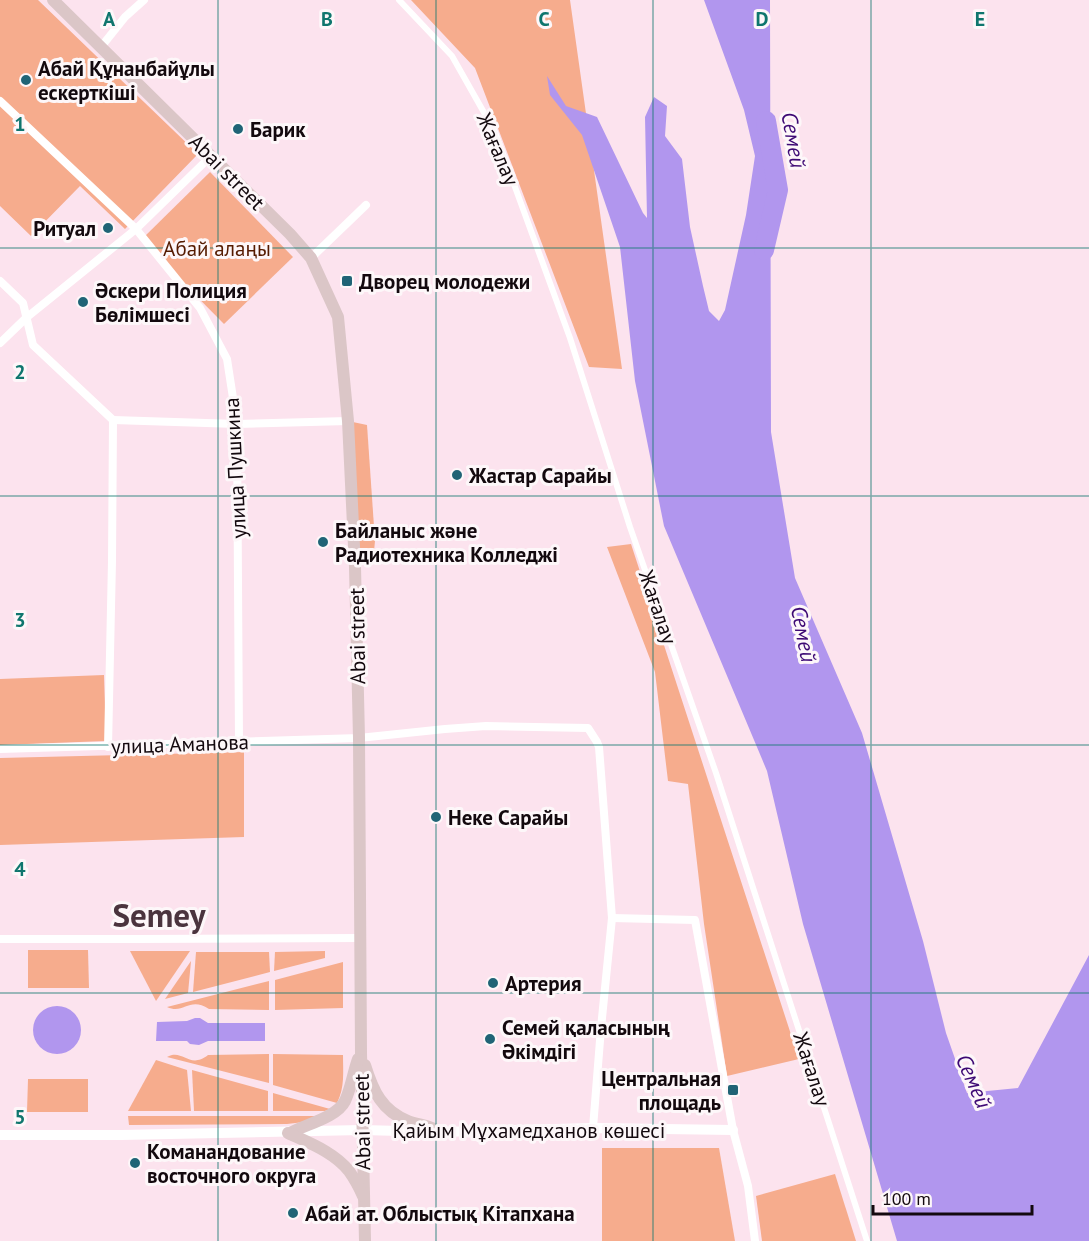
<svg xmlns="http://www.w3.org/2000/svg" width="1089" height="1241" font-family="'PT Sans',sans-serif">
	<style>
		.green { fill: #f6ac8d }
		.water { fill: #b196ee }
		.lines { fill: none; stroke-linecap: round; stroke-linejoin: round }
		.river { stroke: #b196ee; stroke-width: 20 }
		.pedestrian { stroke: #fff; stroke-width: 6 }
		.minor { stroke: #fff; stroke-width: 8 }
		.tertiary { stroke: #fff; stroke-width: 10 }
		.secondary { stroke: #dbc6c7; stroke-width: 12 }
		.grid { fill: none; stroke: #0f766e; stroke-width: 1.5; stroke-opacity: 0.55 }
		.poi-dot { fill: #206476; stroke: #fdf7f9; stroke-width: 2 }
		.labels { text-anchor: middle; dominant-baseline: central; stroke-width: 6; stroke-linejoin: round; paint-order: stroke }
		.poi-label { font-size: 21px; font-weight: bold; fill: #13090e; stroke: #fdf7f9; text-anchor: start }
		.street-label { font-size: 21px; fill: #13090e; stroke: #fdf7f9 }
		.park-label { font-size: 21px; fill: #551b00; stroke: #fdf7f9 }
		.water-label { font-size: 22px; font-style: italic; fill: #3d0974; stroke: #fdf7f9 }
		.town-label { font-size: 33px; font-weight: bold; fill: #4b343e; stroke: #fdf7f9 }
		.grid-label { font-size: 20px; text-anchor: middle; font-weight: bold; fill: #0f766e; stroke: #fdf7f9; stroke-width: 6; stroke-linejoin: round; paint-order: stroke }
	</style>
	<rect width="100%" height="100%" fill="#fce3ee"/>
	<g class="green">
		<polygon points="0,0 38,0 198,154 125,229 80,186 31,236 0,206"/>
		<polygon points="411,0 570,0 622,369 589,367 475,68"/>
		<polygon points="210,172 293,257 224,324 141,240"/>
		<polygon points="348,421 367,425 375,541 373,562 355,567"/>
		<polygon points="631,544 799,1059 727,1076 704,924 688,784 668,781 655,672 607,547"/>
		<polygon points="104,675 106,741 0,745 0,679"/>
		<polygon points="244,752 244,837 0,845 0,758"/>
		<polygon points="28,950 88,950 89,988 28,988"/>
		<polygon points="130,951 190,951 156,1001"/>
		<polygon points="325,951 325,958 274,971 275,952"/>
		<polygon points="196,952 269,952 270,972 193,992"/>
		<polygon points="191,961 188,993 165,999"/>
		<polygon points="343,962 343,1008 275,1010 275,980"/>
		<path d="M269 981V1010L209 1009C189 996 184 1015 167 1007Z"/>
		<path d="M269 1054V1083L167 1057C183 1048 189 1070 208 1055Z"/>
		<path d="M273 1054 343 1055C343 1072 345 1087 337 1103L273 1085Z"/>
		<polygon points="156,1060 187,1070 191,1111 128,1111"/>
		<polygon points="192,1070 268,1091 268,1111 194,1111"/>
		<polygon points="28,1079 88,1079 88,1112 27,1112"/>
		<polygon points="273,1093 330,1109 325,1111 273,1111"/>
		<polygon points="128,1116 321,1116 304,1122 287,1124 129,1125"/>
		<polygon points="602,1148 719,1148 735,1241 602,1241"/>
		<polygon points="835,1174 856,1241 762,1241 756,1196"/>
	</g>
	<g class="water">
		<polygon points="704,0 770,0 771,432 795,578 862,733 923,941 946,1033 967,1093 1018,1088 1089,955 1089,1241 897,1241 803,924 767,771 664,526 635,381 620,247 582,135 550,95 547,76 566,106 597,117 643,213 647,218 645,117 654,97 667,106 665,136 682,159 690,227 703,286 709,311 719,321 725,310 746,215 755,156 744,110"/>
		<circle cx="57" cy="1030" r="24"/>
		<polygon points="195,1018 200,1018 208,1023 265,1023 265,1041 208,1041 199,1045 190,1044 187,1041 156,1041 157,1022 187,1021"/>
	</g>
	<g class="lines">
		<polyline class="river" points="764,250 778,190 766,121"/>
		<polyline class="pedestrian" points="399,0 452,56 495,132 570,338 630,527 716,773 867,1241"/>
		<g class="minor">
			<polyline points="101,47 125,17 144,0"/>
			<polyline points="0,101 136,229 200,308 227,359 237,424 239,742"/>
			<polyline points="311,258 366,205"/>
			<polyline points="0,281 23,303 33,345 113,420 112,561 108,747"/>
			<polyline points="0,343 26,318 136,229 211,156"/>
			<polyline points="113,420 237,424 348,421"/>
			<polyline points="0,749 359,738 445,729 486,726 588,728 597,742 599,747 612,918 601,1028 593,1128"/>
			<polyline points="612,918 695,920 733,1130 748,1186 755,1241"/>
			<polyline points="0,939 137,939 360,938"/>
		</g>
		<polyline class="tertiary" points="0,1135 121,1135 362,1130 440,1132 593,1128 733,1130"/>
		<g class="secondary">
			<polyline points="53,0 290,234 311,258 338,317 348,421 355,567 359,738 361,1053 365,1241"/>
			<path d="M365 1065C373 1091 382 1111 408 1121 419 1125 430 1125 440 1132"/>
			<path d="M292 1132C307 1124 337 1117 345 1101 351 1088 353 1073 358 1059"/>
			<path d="M288 1133C309 1143 334 1152 349 1171 354 1178 359 1187 363 1196"/>
		</g>
	</g>
	<path class="grid" d="M218 0V1241M436 0V1241M653 0V1241M871 0V1241M0 248H1089M0 496H1089M0 745H1089M0 993H1089"/>
	<g class="poi-dot">
		<circle cx="26" cy="80" r="6"/>
		<circle cx="238" cy="129" r="6"/>
		<circle cx="108" cy="228" r="6"/>
		<rect x="341" y="275" width="12" height="12" rx="3"/>
		<circle cx="83" cy="302" r="6"/>
		<circle cx="457" cy="475" r="6"/>
		<circle cx="323" cy="542" r="6"/>
		<circle cx="436" cy="817" r="6"/>
		<circle cx="493" cy="983" r="6"/>
		<circle cx="490" cy="1039" r="6"/>
		<rect x="727" y="1084" width="12" height="12" rx="3"/>
		<circle cx="135" cy="1163" r="6"/>
		<circle cx="293" cy="1213" r="6"/>
	</g>
	<g class="labels">
		<g class="poi-label">
			<text x="38" y="68">Абай Құнанбайұлы<tspan x="38" dy="24">ескерткіші</tspan></text>
			<text x="250" y="129">Барик</text>
			<text x="96" y="228" text-anchor="end">Ритуал</text>
			<text x="359" y="281">Дворец молодежи</text>
			<text x="95" y="290">Әскери Полиция<tspan x="95" dy="24">Бөлімшесі</tspan></text>
			<text x="469" y="475">Жастар Сарайы</text>
			<text x="335" y="530">Байланыс және<tspan x="335" dy="24">Радиотехника Колледжі</tspan></text>
			<text x="448" y="817">Неке Сарайы</text>
			<text x="505" y="983">Артерия</text>
			<text x="502" y="1027">Семей қаласының<tspan x="502" dy="24">Әкімдігі</tspan></text>
			<text x="721" y="1078" text-anchor="end">Центральная<tspan x="721" dy="24">площадь</tspan></text>
			<text x="147" y="1151">Команандование<tspan x="147" dy="24">восточного округа</tspan></text>
			<text x="305" y="1213">Абай ат. Облыстық Кітапхана</text>
		</g>
		<g class="street-label">
			<text transform="translate(498 149) rotate(67)">Жағалау</text>
			<text transform="translate(227 172) rotate(45)">Abai street</text>
			<text transform="translate(235 468) rotate(-93)">улица Пушкина</text>
			<text transform="translate(658 607) rotate(71)">Жағалау</text>
			<text transform="translate(357 636) rotate(-91)">Abai street</text>
			<text transform="translate(180 744) rotate(-2)">улица Аманова</text>
			<text transform="translate(812 1069) rotate(72)">Жағалау</text>
			<text transform="translate(362 1122) rotate(-91)">Abai street</text>
			<text x="529" y="1130">Қайым Мұхамедханов көшесі</text>
		</g>
		<g class="park-label">
			<text x="217" y="248">Абай алаңы</text>
		</g>
		<g class="water-label">
			<text transform="translate(794 140) rotate(80)">Семей</text>
			<text transform="translate(804 634) rotate(79)">Семей</text>
			<text transform="translate(974 1081) rotate(66)">Семей</text>
		</g>
		<g class="town-label">
			<text x="159" y="914">Semey</text>
		</g>
	</g>
	<g class="grid-label">
		<text x="109" y="26">A</text>
		<text x="327" y="26">B</text>
		<text x="544" y="26">C</text>
		<text x="762" y="26">D</text>
		<text x="980" y="26">E</text>
		<text x="20" y="131">1</text>
		<text x="20" y="379">2</text>
		<text x="20" y="627">3</text>
		<text x="20" y="876">4</text>
		<text x="20" y="1124">5</text>
	</g>
	<path d="M873 1205v9h159v-9" fill="none" stroke="#13090e" stroke-width="3"/>
	<text x="882" y="1205" font-size="18" fill="#13090e" stroke="#fdf7f9" stroke-width="4.5" paint-order="stroke">100 m</text>
</svg>
